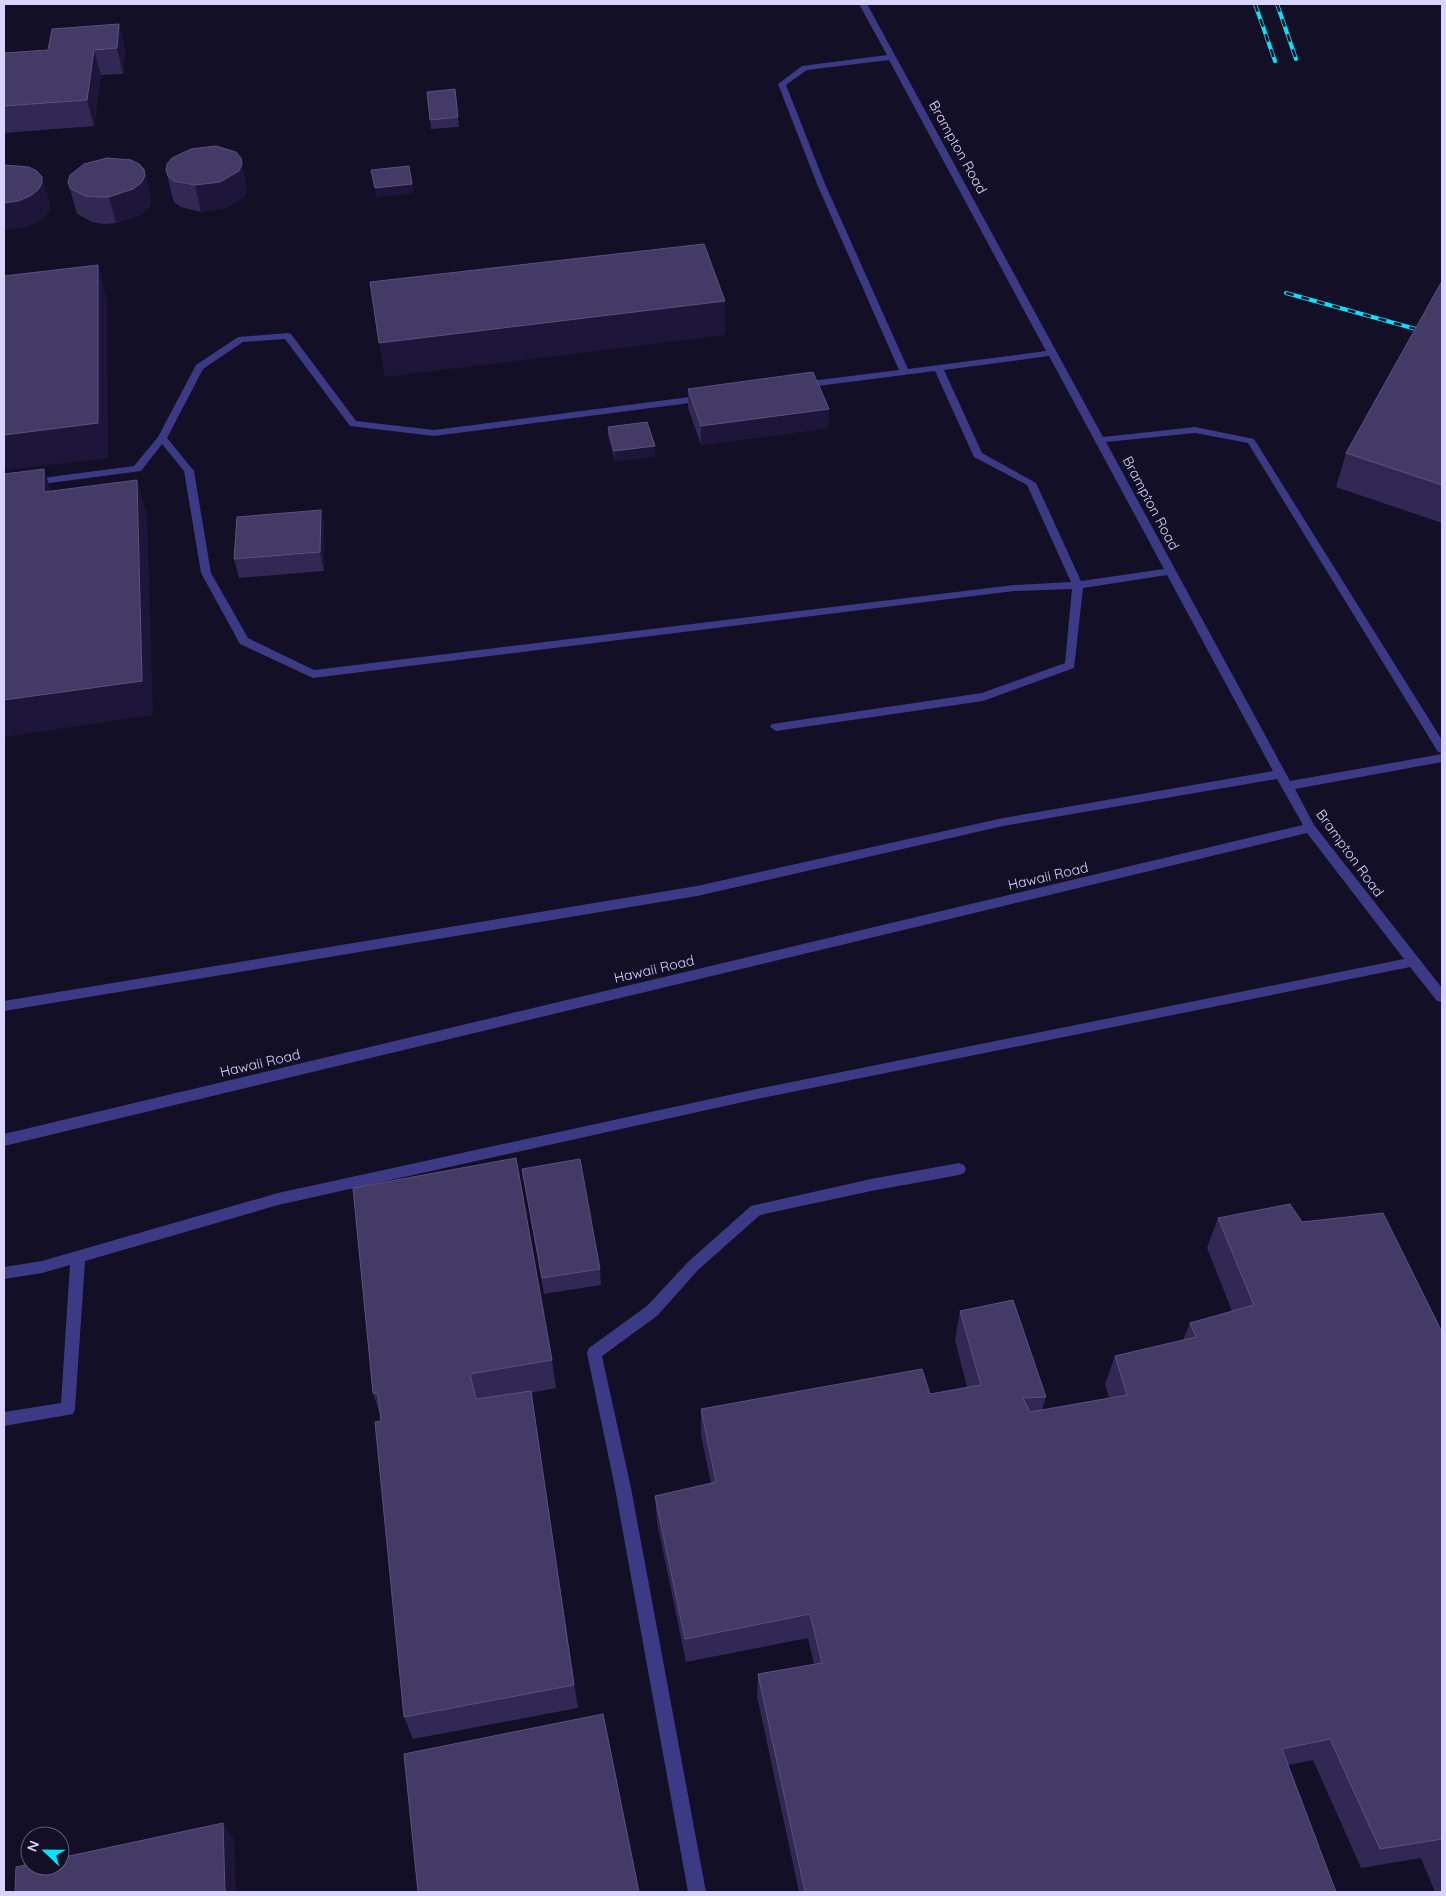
<svg xmlns="http://www.w3.org/2000/svg" width="1446" height="1896" font-family="Quicksand,sans-serif">
	<style>
		.lines { fill: none; stroke-linecap: round; stroke-linejoin: round }
		.minor { fill: #3d3a85; fill-rule: evenodd }
		.rail-casing { stroke: #00e5ff; stroke-width: 4 }
		.rail { stroke: #130f26; stroke-width: 2.5; stroke-dasharray: 8; stroke-linecap: butt }
		.wall { fill: #312854 }
		.shaded-wall { fill: #1d163a }
		.building { fill: #433a66; stroke: #5a527e }
		.labels { text-anchor: middle; dominant-baseline: central; stroke-width: 4; stroke-linejoin: round; paint-order: stroke }
		.street-label { font-size: 14px; fill: #d9d4ff; stroke: #130f26 }
	</style>
	<rect width="100%" height="100%" fill="#130f26"/>
	<g class="lines">
		<g class="minor">
			<path d="M859 4H867L1103 437 1195 427 1254 439 1442 740V753L1438 752 1248 443 1195 433 1106 442 1290 781 1442 754V762L1295 789 1314 825 1442 988V1002L1437 1001 1410 967 752 1100 278 1205 85 1261 75 1409 73 1414 4 1426V1412L61 1403 70 1265 42 1273 4 1279V1267L42 1261 278 1193 752 1090 1404 959 1307 833 4 1146V1134L1303 825 1277 779 1003 826 697 896 4 1011V1001L697 886 1003 818 1273 771 1167 575 1083 588 1074 668 983 701 776 731 770 727 772 724 982 693 1065 663 1072 589 1014 591 313 678 240 644 201 573 184 471 162 444 141 471 4 489V483L134 466 158 437 196 365 238 337 288 333 291 334 356 421 434 430 705 395 710 398 705 401 434 436 350 426 285 339 243 342 203 369 167 438 194 471 211 573 248 638 314 670 1014 585 1071 582 1027 485 974 457 935 371 802 388 797 385 802 382 899 370 817 184 778 84 802 66 887 55ZM889 60 1046 351 908 369 825 184 786 85 807 70ZM1049 356 1164 569 1081 581 1036 483 982 453 944 370Z"/>
			<polygon points="959,1163 964,1165 966,1169 964,1173 959,1175 871,1191 760,1215 698,1270 657,1316 602,1356 631,1488 706,1892 688,1892 615,1488 587,1353 589,1348 647,1306 688,1262 751,1206 871,1179"/>
		</g>
		<g class="rail-casing">
			<g id="rail">
				<polyline points="1255,4 1275,61"/>
				<polyline points="1277,4 1296,59"/>
				<polyline points="1286,293 1423,331"/>
			</g>
		</g>
		<use href="#rail" class="rail"/>
	</g>
	<g class="wall">
		<polygon points="119,24 125,50 123,74 101,75 94,126 4,133 4,53 48,50"/>
		<polygon points="455,89 459,127 431,129 427,92"/>
		<polygon points="241,158 247,191 244,197 226,208 201,212 181,207 174,202 172,196 166,170"/>
		<polygon points="68,182 151,196 151,202 148,209 140,215 116,223 103,224 92,222 77,214"/>
		<polygon points="1442,281 1442,523 1336,487 1346,453"/>
		<polygon points="688,389 829,409 828,428 701,445 688,408"/>
		<polygon points="608,427 655,456 615,461 608,436"/>
		<polygon points="321,510 324,529 324,571 239,578 234,559"/>
		<polygon points="522,1169 600,1269 601,1285 544,1294"/>
		<polygon points="353,1188 552,1360 556,1388 531,1393 578,1708 413,1739 404,1717 381,1418 373,1393"/>
		<polygon points="1218,1218 1302,1222 1442,1332 1442,1892 1435,1892 1421,1858 1361,1868 1313,1760 1288,1765 1336,1892 799,1892 757,1696 758,1674 814,1664 808,1638 686,1662 657,1522 655,1496 711,1483 701,1436 701,1409 930,1394 967,1387 955,1340 960,1311 1046,1397 1042,1410 1109,1398 1105,1384 1115,1356 1183,1340 1190,1323 1232,1311 1207,1248"/>
	</g>
	<g class="shaded-wall">
		<polygon points="119,24 125,50 123,74 117,48"/>
		<polygon points="94,50 101,75 94,126 87,100"/>
		<polygon points="241,158 247,191 244,197 226,208 201,212 195,185"/>
		<polygon points="144,169 151,196 151,202 148,209 140,215 116,223 109,197"/>
		<polygon points="42,177 50,203 50,209 46,216 38,222 26,227 4,231 4,203"/>
		<polygon points="412,184 414,193 376,198 375,188"/>
		<polygon points="98,265 107,299 108,458 7,470 4,462 4,435"/>
		<polygon points="725,301 725,335 385,377 379,343"/>
		<polygon points="829,409 828,428 701,445 701,426"/>
		<polygon points="655,446 655,456 615,461 614,451"/>
		<polygon points="44,469 55,503 44,492"/>
		<polygon points="137,480 147,514 153,715 4,737 4,700"/>
		<polygon points="321,510 324,529 324,571 320,552"/>
		<polygon points="531,1391 535,1419 578,1708 574,1685"/>
		<polygon points="223,1823 234,1839 236,1892 225,1892"/>
	</g>
	<g class="building">
		<polygon points="119,24 117,48 94,50 87,100 4,106 4,53 48,50 52,29"/>
		<polygon points="455,89 458,117 430,120 427,92"/>
		<polygon points="216,146 236,152 241,158 242,164 239,171 220,182 195,185 174,181 168,176 166,170 167,164 172,158 191,149"/>
		<polygon points="107,158 131,160 139,164 144,169 145,176 141,183 133,189 109,197 96,197 85,196 70,188 68,182 70,175 84,164"/>
		<polygon points="4,165 29,167 37,171 42,177 42,183 38,190 30,196 18,201 4,203"/>
		<polygon points="409,166 412,184 375,188 371,170"/>
		<polygon points="704,244 725,301 379,343 370,282"/>
		<polygon points="98,265 98,423 4,435 4,276"/>
		<polygon points="1442,281 1442,485 1346,453"/>
		<polygon points="813,372 829,409 701,426 688,389"/>
		<polygon points="647,422 655,446 614,451 608,427"/>
		<polygon points="44,469 44,492 137,480 142,681 4,700 4,474"/>
		<polygon points="321,510 320,552 234,559 237,517"/>
		<polygon points="516,1158 552,1360 470,1374 476,1399 531,1391 574,1685 404,1717 375,1422 381,1421 378,1394 373,1393 353,1188"/>
		<polygon points="580,1159 600,1269 542,1278 522,1169"/>
		<polygon points="1290,1204 1302,1222 1383,1213 1442,1332 1442,1840 1442,1839 1380,1849 1330,1739 1282,1749 1336,1892 805,1892 758,1674 822,1663 810,1614 685,1639 655,1496 716,1482 701,1409 922,1369 930,1394 981,1385 960,1311 1013,1300 1046,1397 1023,1398 1030,1412 1127,1395 1115,1356 1196,1337 1190,1323 1254,1305 1218,1218"/>
		<polygon points="603,1714 639,1892 418,1892 404,1754"/>
		<polygon points="223,1823 225,1892 15,1892 16,1867 30,1864 30,1866 60,1866 60,1858"/>
	</g>
	<g class="labels">
		<g class="street-label">
			<text transform="translate(958 147) rotate(61)">Brampton Road</text>
			<text transform="translate(1151 503) rotate(62)">Brampton Road</text>
			<text transform="translate(1350 853) rotate(54)">Brampton Road</text>
			<text transform="translate(1048 876) rotate(-13)">Hawaii Road</text>
			<text transform="translate(654 969) rotate(-13)">Hawaii Road</text>
			<text transform="translate(260 1063) rotate(-13)">Hawaii Road</text>
		</g>
	</g>
	<rect width="1446" height="1896" fill="none" stroke="#d9d4ff" stroke-width="10"/>
	<g transform="translate(45 1851) rotate(292)"><circle r="24" fill="#130f26" stroke="#625e7d"/>
	<path d="M0-4L9 19L0 12L-9 19Z" fill="#00e5ff"/>
	<text y="-8" font-size="14" font-weight="bold" text-anchor="middle" fill="#d9d4ff">N</text>
	</g>
</svg>
